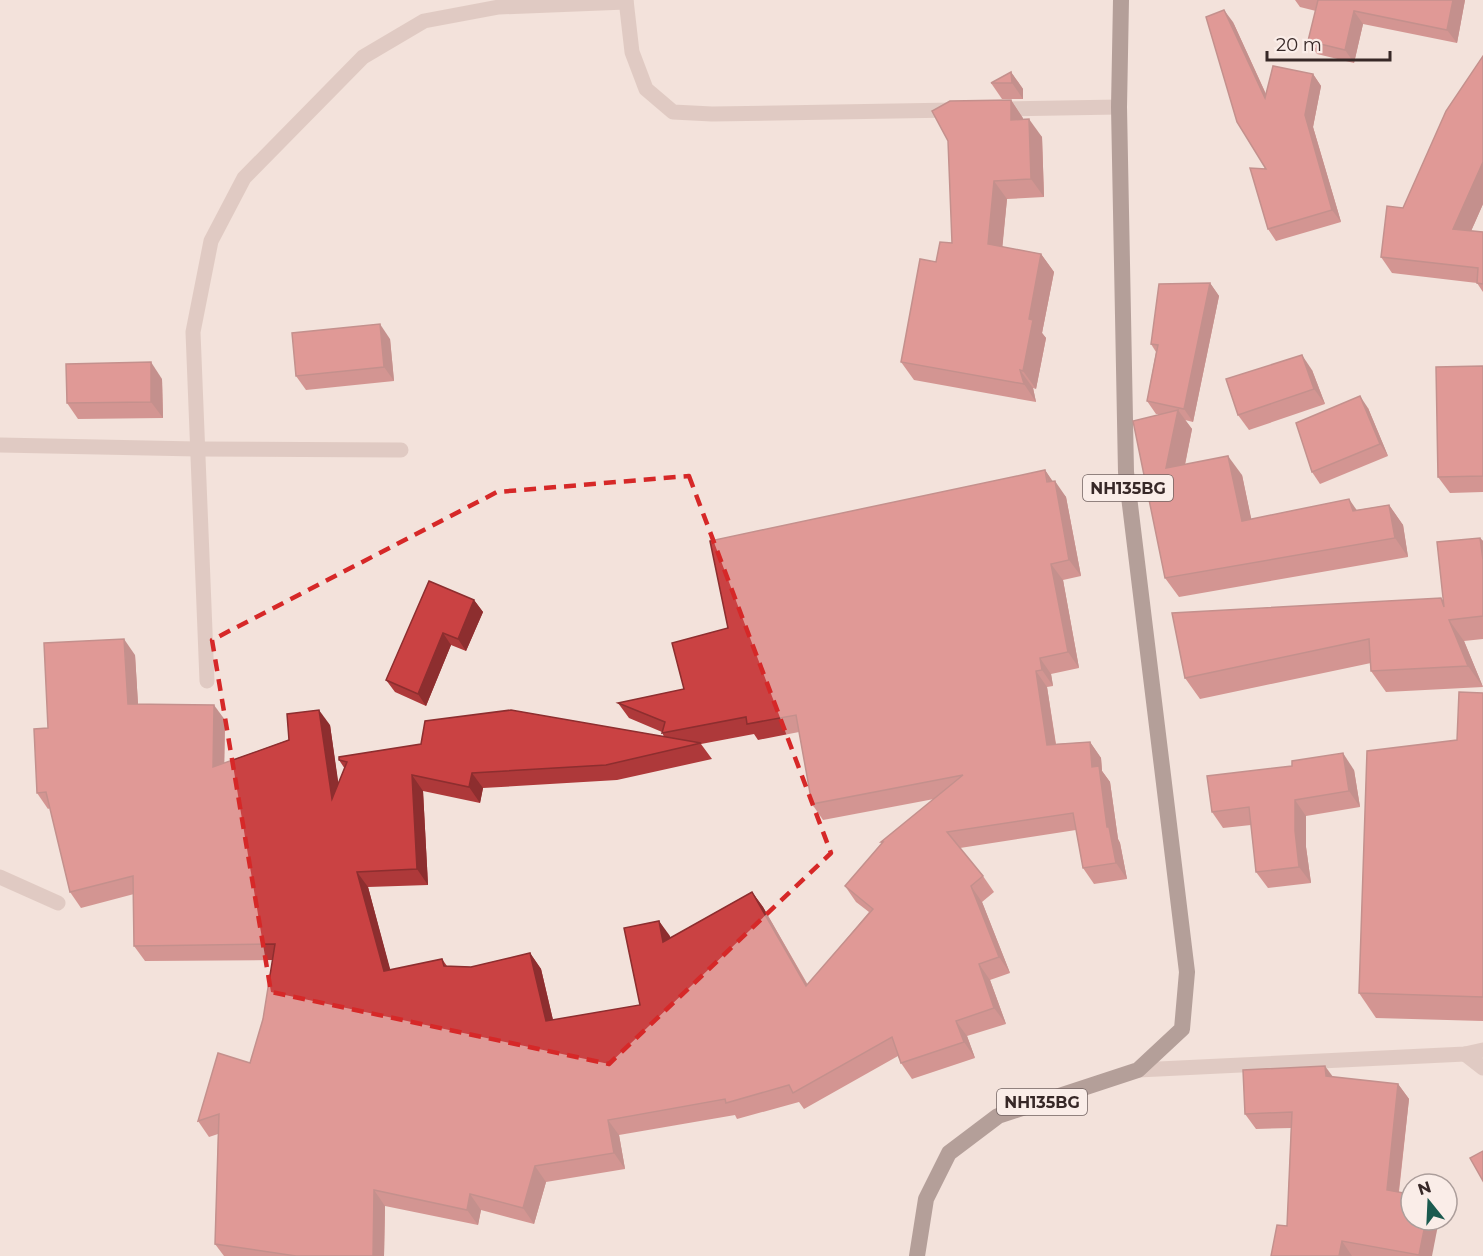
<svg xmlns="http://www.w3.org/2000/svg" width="1483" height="1256" font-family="Montserrat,sans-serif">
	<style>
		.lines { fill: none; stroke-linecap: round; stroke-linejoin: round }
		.minor { stroke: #cbaea6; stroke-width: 15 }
		.trunk { stroke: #694e4b; stroke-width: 16 }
		.wall { fill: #ae393a; fill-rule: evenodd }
		.shaded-wall { fill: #8d2e2f }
		.building { fill: #ca4243; stroke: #8d2e2f; stroke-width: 1.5 }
		.marked { fill: none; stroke: #d62828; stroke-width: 4.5; stroke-dasharray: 12 8; stroke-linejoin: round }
		.labels { text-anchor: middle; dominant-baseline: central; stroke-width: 6; stroke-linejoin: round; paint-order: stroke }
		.shield { fill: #faede8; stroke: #726361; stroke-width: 1.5 }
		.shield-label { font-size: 16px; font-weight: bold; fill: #372827 }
	</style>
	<rect width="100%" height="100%" fill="#f3e2db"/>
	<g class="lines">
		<g class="minor">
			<polyline points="626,0 632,52 646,89 673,112 712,114 954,110"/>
			<polyline points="996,109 1119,107"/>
			<polyline points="0,445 197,449 401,450"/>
			<polyline points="207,681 193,332 211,241 244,178 363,57 424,21 499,7 626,2"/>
			<polyline points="0,877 58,903"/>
			<polyline points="1465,1054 1483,1068"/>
			<polyline points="1138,1070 1465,1054 1483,1050"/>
		</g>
		<polyline class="trunk" points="917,1256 926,1199 949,1153 998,1116 1138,1070 1182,1029 1187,972 1126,472 1119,107 1121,0"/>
	</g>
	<g class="wall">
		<polygon points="1295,0 1465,0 1457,43 1363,24 1354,63 1317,54 1308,41 1316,11 1300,7"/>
		<polygon points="1233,22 1266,94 1313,74 1321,86 1313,127 1341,222 1276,241 1268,229 1266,169"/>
		<polygon points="1483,56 1483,204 1471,231 1483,232 1483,292 1477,283 1392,273 1381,257 1403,208"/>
		<polygon points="1011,72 1023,89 1023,99 1002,99 991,83"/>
		<polygon points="1011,100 1023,119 1042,137 1044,197 1007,199 1002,247 1041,254 1054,272 1042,333 1046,338 1036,389 1033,388 1036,402 914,380 901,362 936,262 952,243"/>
		<polygon points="1210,283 1219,296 1193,422 1185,420 1192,429 1185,465 1242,475 1251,519 1357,510 1389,505 1403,525 1408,557 1179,597 1165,578 1159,414 1156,414 1147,401 1156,352 1151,344"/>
		<polygon points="390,339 394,381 306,390 296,376"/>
		<polygon points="1483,366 1483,492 1450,493 1438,477"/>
		<polygon points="1312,370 1325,404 1249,430 1238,415"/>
		<polygon points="162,379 163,418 78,419 67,403"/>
		<polygon points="1368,408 1388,456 1320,484 1312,472"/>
		<path d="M1045 470 1052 481 1066 497 1081 576 1063 580 1079 668 1051 674 1053 686 1047 687 1056 744 1090 742 1101 758 1102 771 1110 782 1118 839 1120 843 1127 879 1094 884 1083 868 1076 830 960 848 983 876 994 892 982 902 1010 973 990 980 1006 1024 967 1036 975 1058 912 1079 901 1063 898 1056 804 1109 799 1102 737 1119 735 1115 619 1135 625 1169 546 1182 534 1224 481 1210 478 1225 385 1206 384 1256H224L215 1244 218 1134 209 1137 198 1121 250 1063 263 1019 273 960 145 961 134 946V894L81 908 70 892 50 808 48 809 37 793 48 728 135 655 138 704 225 720 224 763 330 725 338 783 345 769 339 760 664 737 662 732 629 718 618 703 684 689 728 628ZM799 732 812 804 823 820 934 799 881 842 882 843 845 886 856 902 869 912 808 985 763 907 752 892 670 938 659 921 640 1005 553 1020 541 969 530 953 471 967 447 966 442 959 390 970 368 887 428 885 423 791 480 803 483 788 617 780 712 759 701 744 754 734 758 740Z"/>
		<polygon points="1480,538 1483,541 1483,639 1464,641 1483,687 1386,692 1371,671 1371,663 1200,699 1185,678 1441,598 1444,603"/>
		<polygon points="474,600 483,612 466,651 451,645 426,706 395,692 386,680"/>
		<polygon points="1483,693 1483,1021 1376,1018 1359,993 1457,740"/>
		<polygon points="1354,770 1360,807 1306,816 1306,847 1311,883 1268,888 1256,872 1251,825 1223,828 1212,812"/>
		<polygon points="1333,1077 1398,1084 1409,1099 1399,1192 1432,1256 1271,1256 1287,1226 1291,1128 1256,1129 1245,1114"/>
	</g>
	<g class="shaded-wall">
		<polygon points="1453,0 1465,0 1457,43 1447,30"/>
		<polygon points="1224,10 1233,22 1273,110 1265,98"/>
		<polygon points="1354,11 1363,24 1354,63 1345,50"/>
		<polygon points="1011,72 1023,89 1023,99 1012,83"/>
		<polygon points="1313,74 1321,86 1313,127 1341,222 1332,210 1305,115"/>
		<polygon points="1011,100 1023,118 1023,138 1011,120"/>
		<polygon points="1029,119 1042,137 1044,197 1031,179"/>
		<polygon points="1483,162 1483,204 1465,245 1453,229"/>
		<polygon points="994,181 1007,199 1001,262 988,244"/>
		<polygon points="1041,254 1054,272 1042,333 1046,338 1036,389 1023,371 1029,319"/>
		<polygon points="1210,283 1219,296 1193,422 1184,409"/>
		<polygon points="380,324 390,339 394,381 384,367"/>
		<polygon points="1302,355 1312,370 1325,404 1314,389"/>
		<polygon points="151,362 162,379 163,418 151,402"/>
		<polygon points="1020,370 1033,388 1036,402 1024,384"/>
		<polygon points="1360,396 1368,408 1388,456 1380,444"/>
		<polygon points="1178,410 1192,429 1180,488 1166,468"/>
		<polygon points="1228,456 1242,475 1256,541 1242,521"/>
		<polygon points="1045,470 1056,486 1055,481 1066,497 1081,576 1069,560"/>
		<polygon points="1349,499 1363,519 1353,511"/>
		<polygon points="1389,505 1403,525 1408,557 1395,538"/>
		<polygon points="1480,538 1483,541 1483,560"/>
		<polygon points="1051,564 1063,580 1079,668 1068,652"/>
		<polygon points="474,600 483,612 466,651 458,639"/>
		<polygon points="1449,620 1464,641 1483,687 1468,666"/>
		<polygon points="443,633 451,645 426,706 418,694"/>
		<polygon points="124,639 135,655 139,720 128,704"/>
		<polygon points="1040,658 1051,674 1053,686 1042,670"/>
		<polygon points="1036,671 1047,687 1058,760 1047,745"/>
		<polygon points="214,705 225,720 224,783 213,767"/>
		<polygon points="319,710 330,725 343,815 332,799"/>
		<polygon points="1090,742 1101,758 1102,771 1110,782 1118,839 1120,843 1127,879 1116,863 1092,767"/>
		<polygon points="1343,753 1354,770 1360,807 1349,791"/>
		<polygon points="472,773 483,788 480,803 469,787"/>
		<polygon points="412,775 423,791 428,885 417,869"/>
		<polygon points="1295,800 1306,816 1306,847 1311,883 1299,867 1295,831"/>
		<polygon points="357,872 368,887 395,987 384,971"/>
		<polygon points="971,886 982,902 1010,973 999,957"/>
		<polygon points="752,892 763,907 817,1002 806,986"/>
		<polygon points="659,921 670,936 674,958 663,942"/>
		<polygon points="530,953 541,969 557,1037 546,1021"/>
		<polygon points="979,964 990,980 1006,1024 994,1008"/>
		<polygon points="956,1021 967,1036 975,1058 964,1042"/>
		<polygon points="1325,1066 1336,1081 1326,1076"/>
		<polygon points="1398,1084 1409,1099 1397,1205 1387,1190"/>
		<polygon points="608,1120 619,1135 625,1169 614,1153"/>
		<polygon points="535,1166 546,1182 534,1224 523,1208"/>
		<polygon points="374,1190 385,1206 384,1256 373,1256"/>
		<polygon points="470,1194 481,1210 478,1225 467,1210"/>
		<polygon points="1426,1220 1439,1220 1432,1256 1420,1256 1419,1255"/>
		<polygon points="1342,1241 1352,1256 1339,1256"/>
	</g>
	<g class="building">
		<polygon points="1317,0 1453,0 1447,30 1354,11 1345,50 1308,41 1318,0"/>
		<polygon points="1224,10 1265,98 1273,66 1313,74 1305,115 1332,210 1268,229 1250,168 1266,169 1237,122 1206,17"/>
		<polygon points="1483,56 1483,162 1453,229 1483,232 1483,284 1477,283 1478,268 1381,257 1387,206 1403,208 1446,111"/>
		<polygon points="1011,72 1012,83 991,83"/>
		<polygon points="1011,100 1011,120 1029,119 1031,179 994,181 988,244 1041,254 1029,319 1033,320 1023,371 1020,370 1024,384 901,362 920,259 936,262 940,242 952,243 948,141 932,111 950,101"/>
		<polygon points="1210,283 1184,409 1147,401 1158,345 1151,344 1159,284"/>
		<polygon points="380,324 384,367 296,376 292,333"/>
		<polygon points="1302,355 1314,389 1238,415 1226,379"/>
		<polygon points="151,362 151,402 67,403 66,364"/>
		<polygon points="1483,366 1483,476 1438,477 1436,367"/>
		<polygon points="1360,396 1380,444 1312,472 1296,423"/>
		<polygon points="1178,410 1166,468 1228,456 1242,521 1349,499 1353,511 1389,505 1395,538 1165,578 1133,421"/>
		<polygon points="1045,470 1047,482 1055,481 1069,560 1051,564 1068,652 1040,658 1042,670 1036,671 1047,745 1090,742 1092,767 1099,766 1107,827 1109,827 1116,863 1083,868 1073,813 947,832 983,876 971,886 999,957 979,964 994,1008 956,1021 964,1042 901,1063 892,1037 793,1093 789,1085 726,1103 725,1099 608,1120 614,1153 535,1166 523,1208 470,1194 467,1210 374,1190 373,1256 296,1256 215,1244 219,1114 198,1121 218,1053 250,1063 263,1019 275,944 134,946 133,876 70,892 46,792 37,793 34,729 48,728 44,643 124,639 128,704 214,705 213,767 289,740 287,714 319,710 332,799 347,762 339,760 339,757 421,744 425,721 511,710 701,743 606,765 472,773 469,787 412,775 417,869 357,872 384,971 442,959 444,966 471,967 530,953 546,1021 640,1005 624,928 659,921 663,942 752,892 806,986 873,909 845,886 883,842 881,842 963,775 812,804 796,715 747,724 746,717 662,733 665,722 618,703 684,689 672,643 728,628 710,541"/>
		<polygon points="1480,538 1483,560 1483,616 1449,620 1468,666 1371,671 1369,639 1185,678 1172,613 1441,598 1444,607 1437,542"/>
		<polygon points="429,581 474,600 458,639 443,633 418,694 386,680"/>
		<polygon points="1459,692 1483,693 1483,997 1359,993 1367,751 1457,740"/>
		<polygon points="1343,753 1349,791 1295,800 1295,831 1299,867 1256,872 1249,807 1212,812 1207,776 1292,766 1292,761"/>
		<polygon points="1325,1066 1326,1076 1398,1084 1387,1190 1409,1194 1411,1193 1411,1220 1426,1220 1419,1255 1342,1241 1339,1256 1271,1256 1277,1225 1287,1226 1292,1112 1245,1114 1243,1070"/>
		<polygon points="1483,1151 1483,1181 1470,1158"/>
	</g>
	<path d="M0 0H1483V1256H0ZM689 476 831 853 609 1064 271 992 212 640 497 492Z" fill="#f3e2db" fill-opacity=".55" fill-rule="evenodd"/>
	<path class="marked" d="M689 476 831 853 609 1064 271 992 212 640 497 492Z"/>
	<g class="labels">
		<g class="shield">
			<rect x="1083" y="475" width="90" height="26" rx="4.5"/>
			<rect x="997" y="1089" width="90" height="26" rx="4.5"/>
		</g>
		<g class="shield-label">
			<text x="1128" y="488">NH135BG</text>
			<text x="1042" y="1102">NH135BG</text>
		</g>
	</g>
	<g transform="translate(1429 1202) rotate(342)"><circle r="28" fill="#faede8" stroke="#ac9e9b" stroke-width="1.5"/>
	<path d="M0-4.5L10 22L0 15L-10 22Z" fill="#1b5a4f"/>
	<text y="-9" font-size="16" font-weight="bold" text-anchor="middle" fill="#372827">N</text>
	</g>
	<path d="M1267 51v9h123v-9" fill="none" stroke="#372827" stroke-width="3"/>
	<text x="1276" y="51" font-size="18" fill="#372827" stroke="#faede8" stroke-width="4.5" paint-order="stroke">20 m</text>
</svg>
